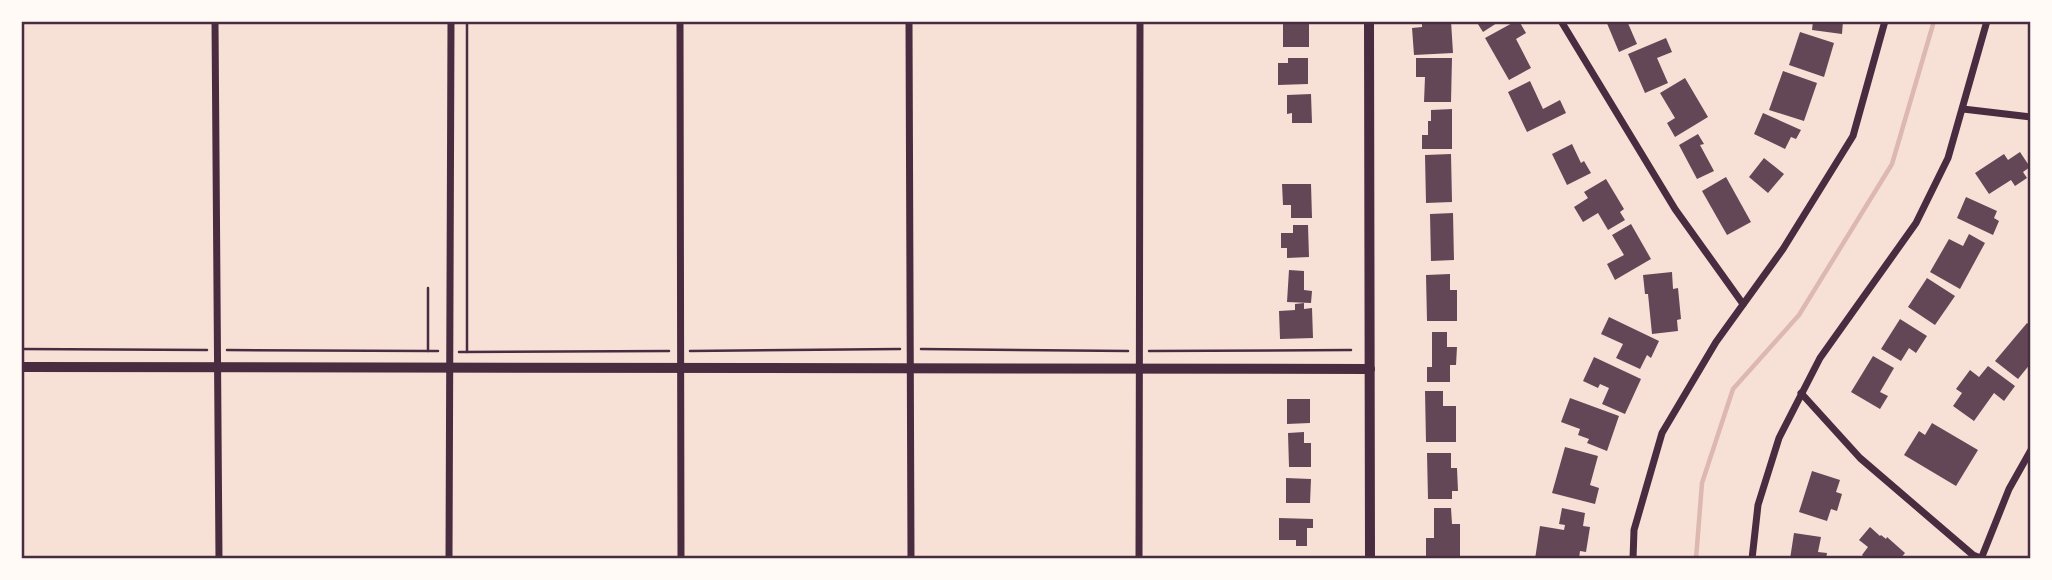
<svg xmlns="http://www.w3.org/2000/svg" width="2052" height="580" font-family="'Times New Roman',serif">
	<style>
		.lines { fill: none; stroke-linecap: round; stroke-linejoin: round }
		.stream { stroke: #dcb8b0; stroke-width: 4.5 }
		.building { fill: #644757 }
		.path { stroke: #4a2c40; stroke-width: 2.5 }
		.minor { stroke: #4a2c40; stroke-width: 7 }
		.tertiary { stroke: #4a2c40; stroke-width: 10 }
		.neatline { fill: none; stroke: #4a2c40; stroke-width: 2.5 }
	</style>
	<rect width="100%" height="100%" fill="#f7e1d7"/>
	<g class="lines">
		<polyline class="stream" points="1696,559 1702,483 1733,389 1799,315 1892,164 1934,21"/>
	</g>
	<g class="building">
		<polygon points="1422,21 1451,21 1453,53 1414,55 1412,28 1422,27"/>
		<polygon points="1476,21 1500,21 1483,32"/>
		<polygon points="1516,21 1519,21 1526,33 1516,39 1531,68 1509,80 1485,38"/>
		<polygon points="1606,21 1627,21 1637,44 1619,52"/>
		<polygon points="1813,21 1843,21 1842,34 1812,30"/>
		<polygon points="1309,22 1309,47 1283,47 1283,23"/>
		<polygon points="1800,32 1834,43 1824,77 1789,65"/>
		<polygon points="1666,38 1672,52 1657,58 1668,83 1645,93 1628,54"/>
		<polygon points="1288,58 1308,58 1308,84 1278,85 1278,63 1288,63"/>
		<polygon points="1416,58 1452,58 1451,102 1424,102 1425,77 1416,77"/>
		<polygon points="1783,71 1817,83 1804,121 1769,110"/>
		<polygon points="1685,78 1708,117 1675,137 1667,123 1675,118 1660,93"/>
		<polygon points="1530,81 1543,109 1560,100 1566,113 1527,132 1508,92"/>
		<polygon points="1311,94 1312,123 1292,123 1292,113 1287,114 1287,95"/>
		<polygon points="1452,109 1452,149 1422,149 1422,135 1428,135 1428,121 1431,121 1431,110"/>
		<polygon points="1763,113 1801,130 1796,139 1791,137 1785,149 1754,134"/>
		<polygon points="1698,134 1704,144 1700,145 1714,171 1697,179 1679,145"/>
		<polygon points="1572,144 1581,163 1584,161 1591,173 1567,185 1552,154"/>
		<polygon points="2020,152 2030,167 2023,172 2027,178 2015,186 2011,180 1989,194 1975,173 2004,154 2008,160"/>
		<polygon points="1451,154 1452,202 1426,203 1425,155"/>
		<polygon points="1764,158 1784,174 1768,193 1749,177"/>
		<polygon points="1726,177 1751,222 1727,235 1702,191"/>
		<polygon points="1606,179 1624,209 1620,212 1625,220 1608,230 1598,213 1583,222 1574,207 1588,198 1584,192"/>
		<polygon points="1282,184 1311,184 1312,218 1291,218 1291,205 1283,205"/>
		<polygon points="1966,197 1997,211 1994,218 1999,221 1993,235 1957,218"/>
		<polygon points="1453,213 1454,260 1431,261 1430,214"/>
		<polygon points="1631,224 1651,259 1615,280 1607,264 1624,255 1612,235"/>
		<polygon points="1293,225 1308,225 1309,257 1287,258 1287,248 1281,248 1281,233 1293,233"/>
		<polygon points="1969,234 1985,243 1960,289 1930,272 1949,239 1963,246"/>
		<polygon points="1289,270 1304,271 1304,290 1312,291 1311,303 1287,302"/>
		<polygon points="1672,272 1673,289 1678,288 1681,319 1677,320 1678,331 1652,334 1648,294 1645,294 1643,275"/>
		<polygon points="1450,274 1450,290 1457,290 1457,321 1427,321 1426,275"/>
		<polygon points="1927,278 1955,296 1935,325 1908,307"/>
		<polygon points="1304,303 1304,309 1312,308 1313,338 1280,339 1279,311 1295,310 1295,304"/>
		<polygon points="1609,317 1659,341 1651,358 1647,355 1640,369 1616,358 1623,344 1601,334"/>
		<polygon points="1900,319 1927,336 1916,353 1909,348 1901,361 1881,349"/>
		<polygon points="2027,323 2031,326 2031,363 2018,379 1995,361"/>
		<polygon points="1432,332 1447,332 1447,347 1457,347 1456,365 1450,365 1450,382 1427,382 1427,367 1432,367"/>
		<polygon points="1873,356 1894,368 1880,392 1888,396 1880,409 1851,392"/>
		<polygon points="1594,357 1641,379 1625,414 1602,404 1609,388 1600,384 1598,388 1583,381"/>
		<polygon points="1988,366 2015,386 2004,401 1994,393 1974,421 1953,406 1962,393 1956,389 1970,370 1979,377"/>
		<polygon points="1425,391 1443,391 1443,406 1456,406 1456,442 1426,442"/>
		<polygon points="1570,398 1619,416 1607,451 1587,443 1589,439 1578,435 1580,429 1561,422"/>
		<polygon points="1287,399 1310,399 1310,423 1287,424"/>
		<polygon points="1932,423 1978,450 1956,486 1904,455 1919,431 1925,435"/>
		<polygon points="1304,432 1304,443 1311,443 1311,467 1289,467 1288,433"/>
		<polygon points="1565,447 1598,456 1590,485 1599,488 1595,504 1552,493"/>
		<polygon points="1427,453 1451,453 1451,468 1457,468 1458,491 1452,491 1452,499 1428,499"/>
		<polygon points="1812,471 1840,480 1836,492 1842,494 1837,511 1831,509 1827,521 1799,512"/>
		<polygon points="1286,478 1311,479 1310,503 1286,503"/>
		<polygon points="1434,508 1451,508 1452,524 1460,524 1460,556 1426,557 1426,538 1434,538"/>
		<polygon points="1562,508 1585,513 1583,526 1590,527 1586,552 1580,551 1579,559 1535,559 1540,526 1564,530 1565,525 1559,524"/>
		<polygon points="1279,518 1313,519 1313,528 1307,528 1307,546 1296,546 1296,540 1279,540"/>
		<polygon points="1870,527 1880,536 1881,535 1886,539 1887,537 1905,553 1900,559 1866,559 1862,555 1868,547 1859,540"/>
		<polygon points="1794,533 1821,537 1818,552 1827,553 1826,559 1790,559"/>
	</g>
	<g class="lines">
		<g class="path">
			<polyline points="467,21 467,352"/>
			<polyline points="21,349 207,350"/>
			<polyline points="921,349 1128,351"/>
			<polyline points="227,350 428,351 428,288"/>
			<polyline points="428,351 438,351"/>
			<polyline points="690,351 900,349"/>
			<polyline points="1149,351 1351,350"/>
			<polyline points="459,352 669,351"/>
		</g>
		<g class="minor">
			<polyline points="215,21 219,559"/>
			<polyline points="680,21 681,559"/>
			<polyline points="909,21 911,559"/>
			<polyline points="1561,21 1675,209 1743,304"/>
			<polyline points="1963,109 2031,117"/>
			<polyline points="1801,393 1860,458 1973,555 1983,559"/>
			<polyline points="449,559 451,21"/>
			<polyline points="1139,559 1140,21"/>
			<polyline points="1633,559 1634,530 1662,433 1716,342 1783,249 1853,136 1885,21"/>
			<polyline points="1752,559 1758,505 1779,438 1820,358 1916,223 1948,158 1987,21"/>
			<polyline points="1981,559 2009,489 2031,450"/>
		</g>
		<g class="tertiary">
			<polyline points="1369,21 1370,559"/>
			<polyline points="21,367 1370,369"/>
		</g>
	</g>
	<rect width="2052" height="580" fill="none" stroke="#fffaf5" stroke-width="46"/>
	<rect x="23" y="23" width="2006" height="534" class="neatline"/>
</svg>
